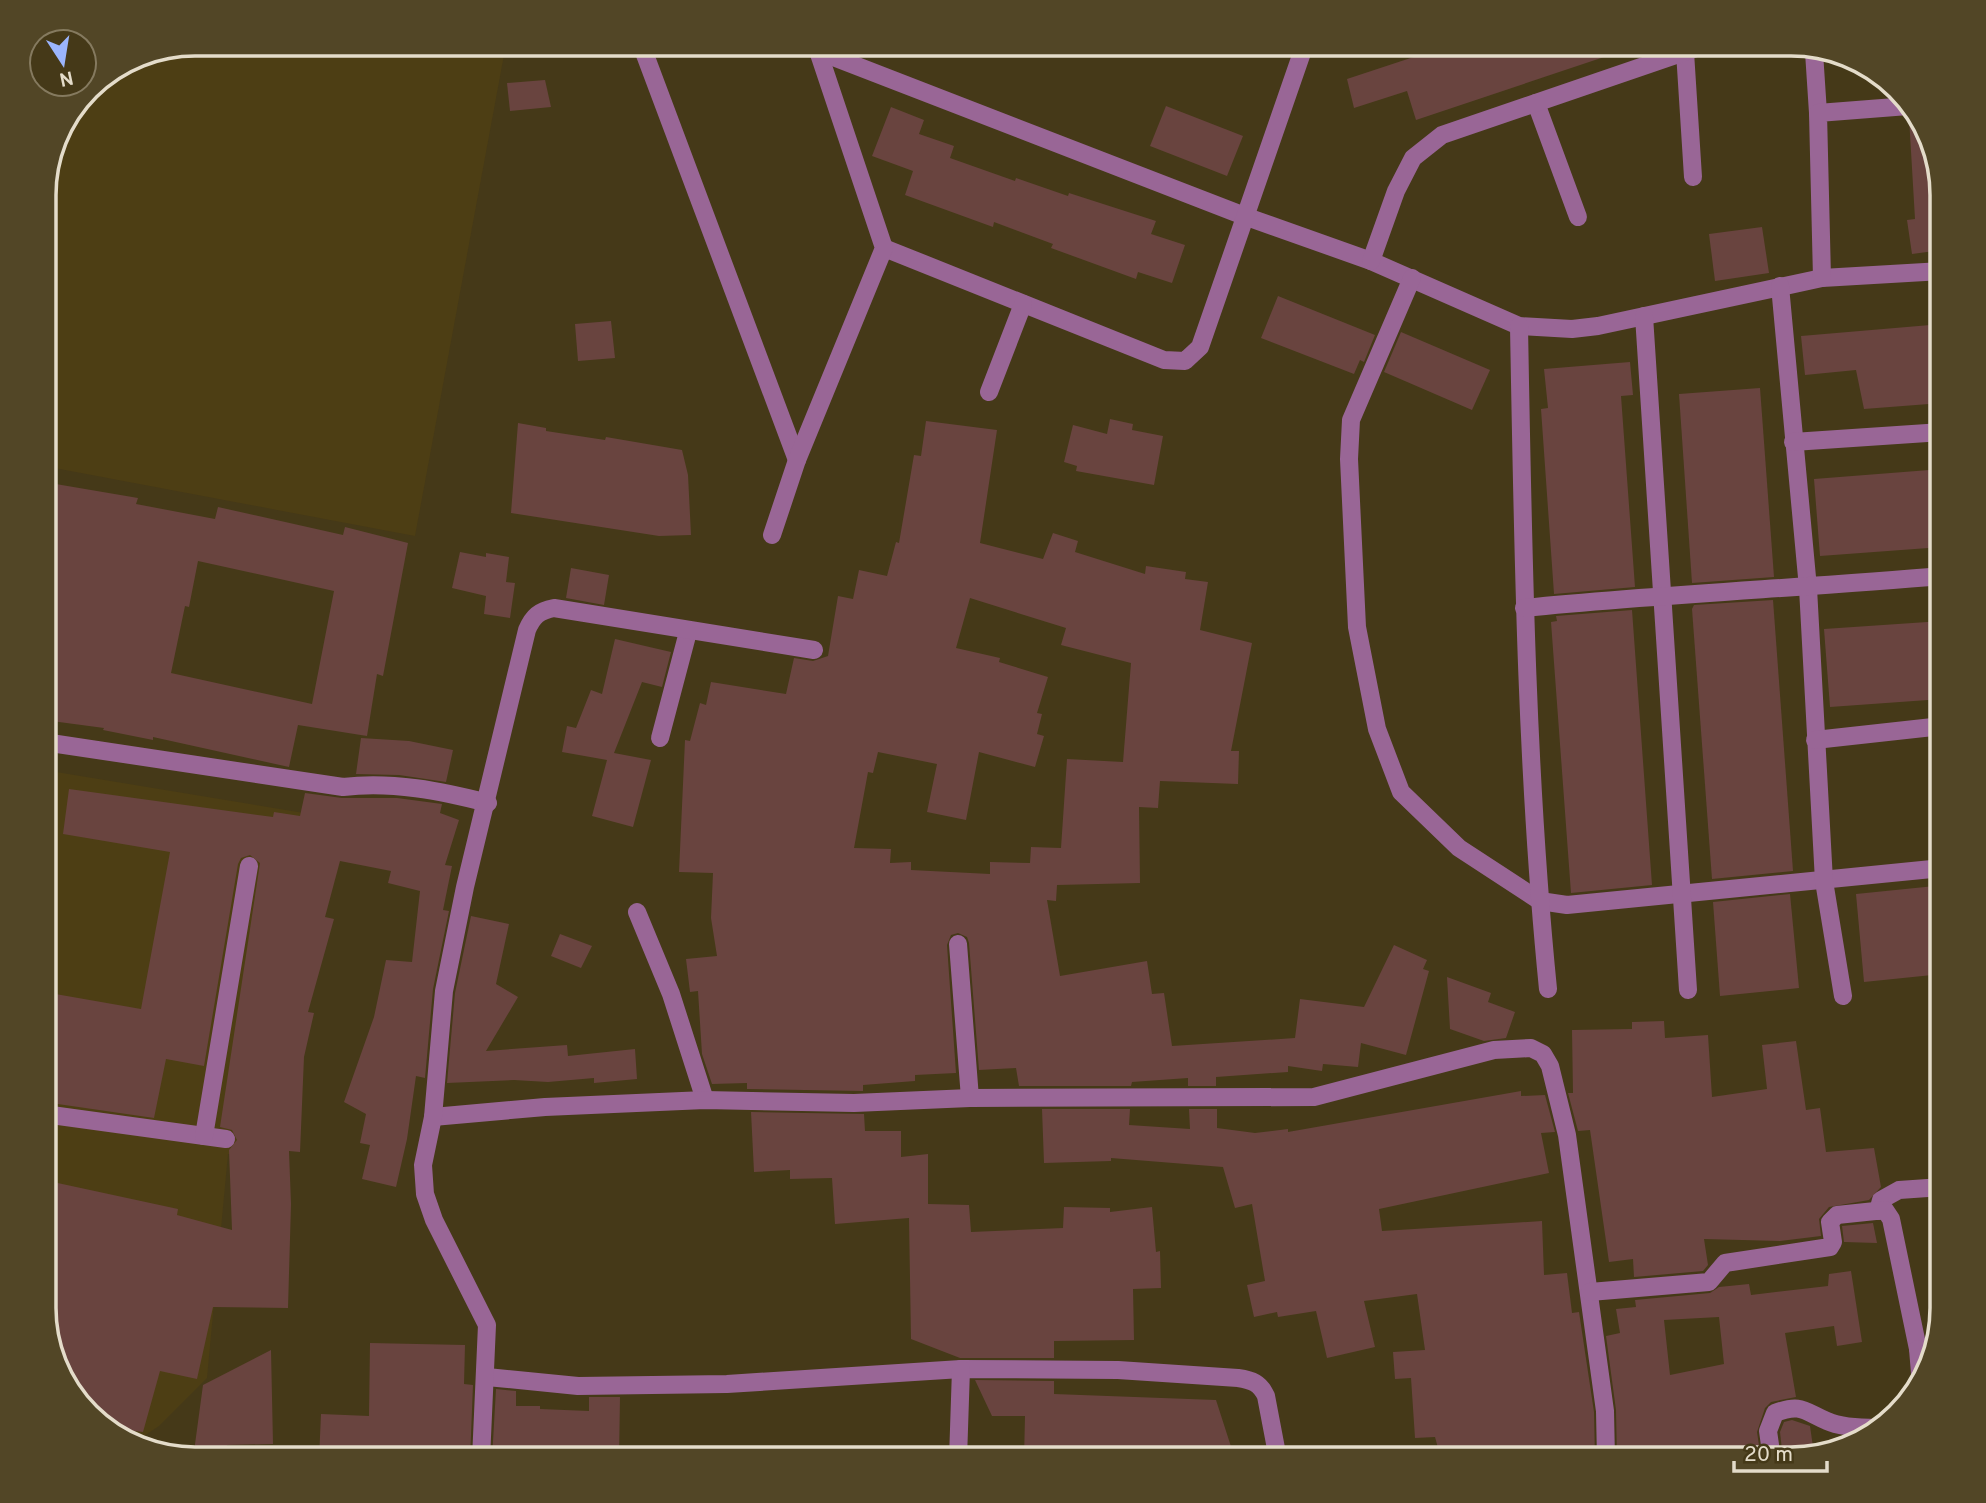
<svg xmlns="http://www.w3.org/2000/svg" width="1986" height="1503" font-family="Overpass,sans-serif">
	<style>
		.built { fill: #4d3e14 }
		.building { fill: #69443f; fill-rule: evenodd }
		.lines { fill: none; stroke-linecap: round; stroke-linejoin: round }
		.minor { stroke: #996696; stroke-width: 18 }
		.rim { fill: none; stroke: #e4dcca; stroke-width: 3.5 }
	</style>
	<rect width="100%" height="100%" fill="#453918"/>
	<g class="built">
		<polygon points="195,44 506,44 415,536 44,466 44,185 59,129 95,82 138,55"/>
		<polygon points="44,770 328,817 268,1164 228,1154 207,1378 159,1426 138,1440 103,1428 60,1375 44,1317"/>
	</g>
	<g class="building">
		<polygon points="1453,44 1630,44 1631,48 1416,120 1407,91 1354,108 1347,79"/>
		<polygon points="545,80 551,107 510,111 507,83"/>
		<polygon points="1166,106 1243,136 1227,176 1150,146"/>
		<polygon points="891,107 924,120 919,134 954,146 950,158 1015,181 1016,178 1068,196 1069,193 1156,221 1151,234 1185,245 1172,283 1138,272 1136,279 1051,248 1053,244 994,222 993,227 905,195 913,171 872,156"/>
		<polygon points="1915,114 1927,129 1942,195 1942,250 1912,254 1907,220 1915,219 1909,117"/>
		<polygon points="1762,227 1769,273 1715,281 1709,234"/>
		<polygon points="1278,296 1375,335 1364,362 1360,360 1354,374 1261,338"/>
		<polygon points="611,321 615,358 578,361 575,324"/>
		<polygon points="1942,324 1942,403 1864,409 1856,370 1805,375 1801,336"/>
		<polygon points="1401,332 1490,370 1472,410 1384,372"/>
		<polygon points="1630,362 1633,395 1621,396 1635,587 1554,594 1541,409 1548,408 1544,369"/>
		<polygon points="1760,388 1774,577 1692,583 1679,394"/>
		<polygon points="1110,419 1133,424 1132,430 1163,436 1154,485 1076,471 1077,466 1064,462 1073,425 1107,434"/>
		<path d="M926 421 997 430 980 543 1043 559 1053 533 1078 541 1075 552 1145 574 1146 566 1186 572 1185 579 1208 582 1200 630 1252 643 1231 751H1239L1238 784 1160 781 1158 808 1139 807 1140 883 1057 885 1056 901 1047 900 1060 976 1147 961 1152 994 1164 993 1172 1046 1295 1038 1300 999 1364 1007 1394 945 1427 960 1423 969 1429 971 1406 1055 1361 1043 1358 1067 1323 1064 1322 1071 1288 1066V1072L1216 1077V1086H1188V1078L1132 1082 1131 1086H1019L1016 1068 979 1070 969 943 967 937 958 933 951 935 947 945 956 1073 915 1075V1081L863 1085V1091L747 1089V1083L712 1084 702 1054 698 991 690 992 686 959 717 956 711 918 713 873 679 872 685 740 690 741 700 703 706 705 711 682 786 694 794 658 813 661 828 656 838 596 853 599 859 570 887 576 896 542 899 543 914 455 921 456ZM970 598 1066 628 1061 645 1131 663 1123 762 1067 759 1061 848 1031 847 1030 863 990 862V874L911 870V862L890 863 891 849 854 848 868 772 873 773 878 752 937 764 927 812 966 820 979 752 1035 767 1044 736 1037 734 1042 714 1037 713 1048 677 999 662 1000 658 956 648Z"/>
		<polygon points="518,423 546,428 546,431 605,440 606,437 682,450 688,475 691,535 659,536 511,513"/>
		<polygon points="1942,469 1942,547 1820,556 1814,479"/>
		<path d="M44 482 138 498 136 504 215 519 218 507 343 535 345 527 408 543 383 676 377 674 367 736 298 725 289 767 153 737V740L103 730 104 728 44 720ZM198 561 334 591 312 704 171 673 185 606 189 607Z"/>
		<polygon points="460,552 486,557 486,553 509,557 506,582 515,583 510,618 484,614 486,596 452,588"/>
		<polygon points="571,568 609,575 604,605 566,598"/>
		<polygon points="1773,600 1793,871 1712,879 1692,609 1694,605"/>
		<polygon points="1632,610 1652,885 1571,893 1551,622 1557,621 1556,616"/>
		<polygon points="1942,621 1942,699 1830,707 1824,629"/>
		<polygon points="615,639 671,652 662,687 642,682 614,753 651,760 633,827 592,816 607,760 562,752 567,726 576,728 591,690 602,694"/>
		<polygon points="361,738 409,741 453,750 446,782 399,775 356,774"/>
		<polygon points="69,789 273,817 274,812 300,816 305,793 342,798 397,798 442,804 440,813 459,820 445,865 452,866 443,910 449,911 433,989 425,1078 416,1076 407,1139 396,1187 362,1179 370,1145 360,1143 366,1114 344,1102 374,1017 386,960 412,962 420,891 388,883 391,871 340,861 325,917 334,919 308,1012 314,1013 304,1057 300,1152 289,1151 291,1204 288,1308 213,1307 197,1379 160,1371 143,1432 102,1427 60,1375 44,1317 44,1225 53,1182 178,1209 177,1215 232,1230 229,1150 237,1140 232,1130 220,1127 260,863 250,855 241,858 238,864 204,1066 166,1059 154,1118 44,1102 44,992 141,1009 170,852 63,834"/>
		<polygon points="1935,886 1942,974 1864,982 1856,894"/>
		<polygon points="1790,894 1799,988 1720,996 1713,902"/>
		<polygon points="471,916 509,924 496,984 518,997 486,1051 567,1045 568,1056 635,1049 637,1079 594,1083 594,1078 548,1082 514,1080 447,1083 455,993"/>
		<polygon points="560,934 592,946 581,968 551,956"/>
		<polygon points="1447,977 1491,993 1488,1002 1515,1012 1506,1038 1484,1041 1450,1029"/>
		<polygon points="1664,1021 1665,1038 1708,1035 1712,1097 1767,1089 1762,1045 1796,1041 1806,1110 1820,1108 1826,1152 1874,1148 1881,1187 1869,1200 1829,1207 1819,1219 1821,1236 1780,1241 1704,1239 1708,1265 1703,1271 1634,1277 1633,1259 1609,1262 1590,1130 1578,1131 1568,1093 1573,1093 1572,1030 1632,1029 1632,1022"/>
		<polygon points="1521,1091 1521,1096 1545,1095 1555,1132 1541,1133 1549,1173 1379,1209 1382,1231 1542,1221 1544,1275 1567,1273 1572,1313 1579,1312 1594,1412 1595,1459 1441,1459 1435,1437 1415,1438 1411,1378 1395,1379 1393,1352 1425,1350 1417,1294 1364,1301 1375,1347 1327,1358 1316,1311 1278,1317 1277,1312 1254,1317 1247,1285 1265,1281 1252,1204 1235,1208 1223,1167 1111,1158 1111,1161 1044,1163 1042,1109 1130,1109 1129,1125 1190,1129 1189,1109 1217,1109 1217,1128 1255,1133 1288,1129 1288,1132"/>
		<polygon points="751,1112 864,1114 865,1131 901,1131 901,1157 928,1154 928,1204 969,1205 971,1232 1063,1228 1064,1207 1110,1208 1110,1212 1152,1207 1156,1252 1160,1251 1161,1288 1133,1289 1134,1340 1054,1341 1054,1358 960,1358 911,1339 909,1218 835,1224 832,1178 790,1179 790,1170 754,1172"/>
		<polygon points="1873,1223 1877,1243 1844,1242 1842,1226"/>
		<path d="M1851 1271 1862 1342 1837 1346 1834 1326 1785 1333 1796 1397 1771 1402 1765 1408 1757 1432 1761 1459H1617L1616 1410 1606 1336 1620 1333 1616 1309 1636 1307 1635 1300 1710 1293 1719 1287 1749 1284 1751 1295 1828 1286 1829 1274ZM1719 1317 1724 1364 1670 1375 1664 1320Z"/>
		<polygon points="370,1343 465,1345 464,1384 473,1385 470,1459 319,1459 321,1414 369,1416"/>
		<polygon points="271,1350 273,1444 227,1445 225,1459 193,1459 203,1385"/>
		<polygon points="975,1380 1054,1381 1054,1394 1216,1400 1235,1459 1024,1459 1025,1416 992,1416"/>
		<polygon points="496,1389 516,1391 516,1406 540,1406 540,1409 589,1411 589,1397 620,1397 619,1459 492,1459"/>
		<polygon points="1792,1420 1810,1426 1814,1454 1783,1459 1780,1432 1784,1422"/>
	</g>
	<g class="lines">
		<g class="minor">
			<polyline points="641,44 797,460"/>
			<polyline points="810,44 818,51 1247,217 1371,261 1519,326 1572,329 1598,326 1822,278 1942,271"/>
			<polyline points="1685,52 1693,177"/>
			<polyline points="1814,52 1818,113"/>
			<polyline points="1536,103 1578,217"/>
			<polyline points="884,248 1164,360 1185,361 1200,347 1305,44"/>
			<polyline points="1371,261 1396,191 1413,158 1442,135 1708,44"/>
			<polyline points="1412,278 1351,420 1349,459 1357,627 1377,729 1401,792 1459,848 1540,901 1567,905 1942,868"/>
			<polyline points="1822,278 1818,113 1908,106"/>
			<polyline points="1780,286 1808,588 1824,881 1843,996"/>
			<polyline points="1644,316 1688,990"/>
			<path d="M1519 326C1523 547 1526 769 1548 989"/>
			<polyline points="989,392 1023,304"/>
			<polyline points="1793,442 1942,432"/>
			<polyline points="772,535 797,460 884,248 818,51 821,46"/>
			<path d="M1524 608C1664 594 1803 588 1942 576"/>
			<polyline points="660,738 688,632"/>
			<polyline points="1815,740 1942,726"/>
			<path d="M44 742 343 787C392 781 441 791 488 803"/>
			<polyline points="637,912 671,994 705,1100"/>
			<polyline points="958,944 970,1098"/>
			<polyline points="44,1114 226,1139"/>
			<polyline points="433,1117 545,1107 705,1100 854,1103 970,1098 1314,1097 1494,1050 1531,1048 1543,1054 1550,1066 1567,1135 1605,1411 1606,1459"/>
			<polyline points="204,1136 249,866"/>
			<polyline points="1878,1211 1881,1200 1899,1190 1942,1187"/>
			<polyline points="1590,1292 1709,1282 1725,1263 1830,1247 1833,1242 1830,1222 1837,1215 1885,1210 1891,1219 1918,1349 1928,1349"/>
			<polyline points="1918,1349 1920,1373"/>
			<path d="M487 1377 578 1386 727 1384 961 1369 1118 1370 1238 1378C1252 1380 1260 1383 1266 1396L1278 1459"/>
			<path d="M481 1459 487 1325 434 1220 425 1194 423 1165 433 1117 444 991 465 887 527 630C533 616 539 611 554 608L814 650"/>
			<polyline points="958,1459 961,1369"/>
			<path d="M1772 1459 1768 1431 1775 1413C1801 1403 1804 1411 1827 1421 1840 1427 1863 1428 1877 1428"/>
		</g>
	</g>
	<path d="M0 0H1986V1503H0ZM195 56H1791A139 139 0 0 1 1930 195V1308A139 139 0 0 1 1791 1447H195A139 139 0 0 1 56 1308V195A139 139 0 0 1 195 56Z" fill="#524626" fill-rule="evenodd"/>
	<path class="rim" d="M195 56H1791A139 139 0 0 1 1930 195V1308A139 139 0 0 1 1791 1447H195A139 139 0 0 1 56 1308V195A139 139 0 0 1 195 56Z"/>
	<g transform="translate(63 63) rotate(168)"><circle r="33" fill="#453918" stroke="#857a5f" stroke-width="2"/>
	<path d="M0-5L12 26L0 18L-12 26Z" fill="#9bb5fd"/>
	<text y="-10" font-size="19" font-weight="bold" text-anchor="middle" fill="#e4dcca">N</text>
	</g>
	<path d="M1734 1461v10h93v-10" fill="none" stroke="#e4dcca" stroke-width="3.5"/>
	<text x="1744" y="1461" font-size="21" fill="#e4dcca" stroke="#453918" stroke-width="5" paint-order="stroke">20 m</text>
</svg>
